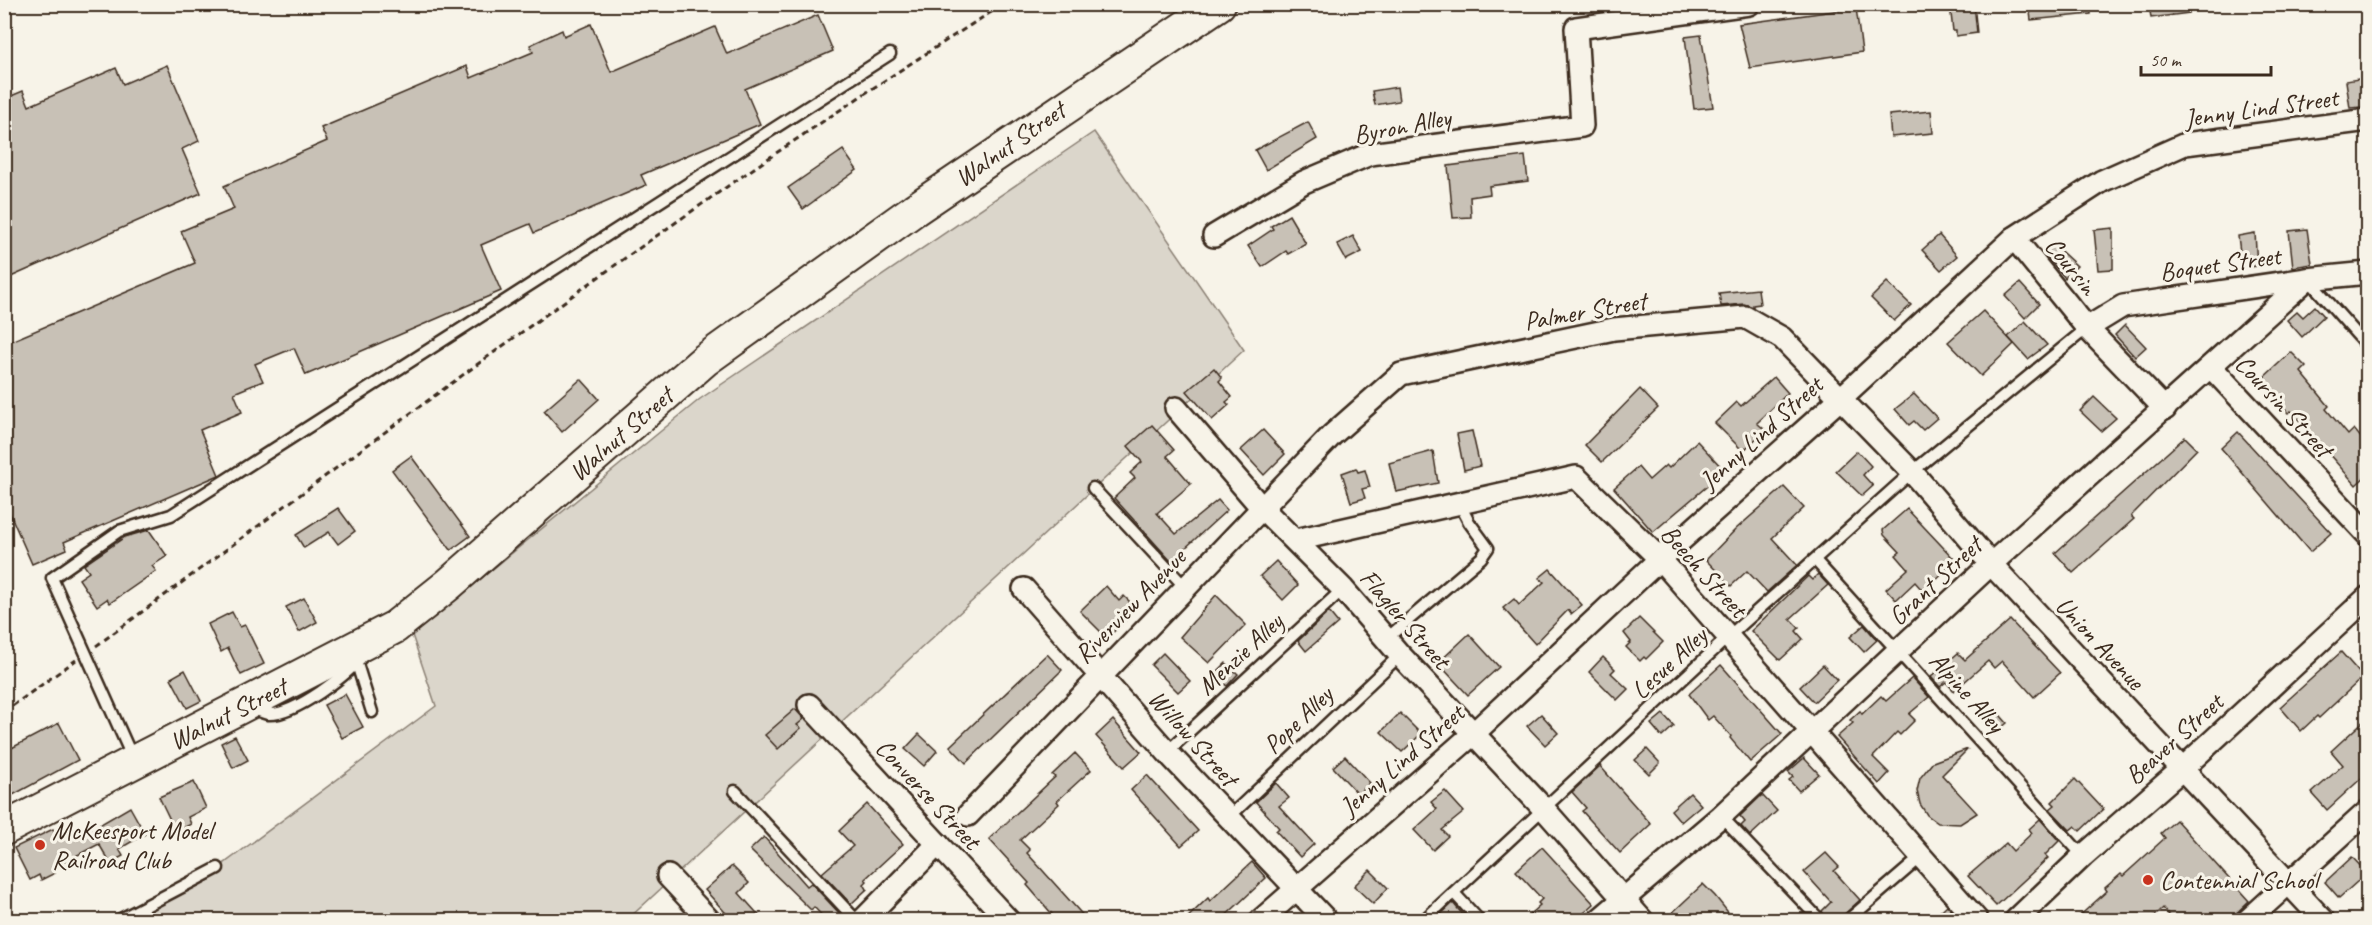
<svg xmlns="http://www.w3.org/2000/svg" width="2372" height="925" font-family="Caveat,sans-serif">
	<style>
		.green { fill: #dbd6cb; stroke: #8b8074; stroke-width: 1.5 }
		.building { fill: #c8c1b6; stroke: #3b2a1e; stroke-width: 1.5 }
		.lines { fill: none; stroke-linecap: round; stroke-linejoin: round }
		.service-casing { stroke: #3b2a1e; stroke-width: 15 }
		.minor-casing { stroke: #3b2a1e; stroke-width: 26 }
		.primary-casing { stroke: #3b2a1e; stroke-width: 36 }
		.path { stroke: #3b2a1e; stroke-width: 3; stroke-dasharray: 6 4.5; stroke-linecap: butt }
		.service { stroke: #f7f3e8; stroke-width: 10 }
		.minor { stroke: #f7f3e8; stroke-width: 21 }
		.primary { stroke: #f7f3e8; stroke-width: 32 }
		.poi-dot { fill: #c8321e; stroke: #f7f3e8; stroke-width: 2 }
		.labels { text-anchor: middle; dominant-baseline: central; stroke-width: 6; stroke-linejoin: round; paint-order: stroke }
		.street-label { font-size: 26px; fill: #3b2a1e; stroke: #f7f3e8 }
		.poi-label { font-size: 26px; fill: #3b2a1e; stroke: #f7f3e8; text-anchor: start }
	</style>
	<rect width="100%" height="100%" fill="#f7f3e8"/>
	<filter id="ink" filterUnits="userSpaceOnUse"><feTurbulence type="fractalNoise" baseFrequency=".0167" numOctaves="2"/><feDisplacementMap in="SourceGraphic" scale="12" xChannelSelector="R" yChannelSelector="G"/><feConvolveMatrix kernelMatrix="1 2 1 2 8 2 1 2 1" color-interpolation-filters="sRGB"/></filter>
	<g filter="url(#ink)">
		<polygon class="green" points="1094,132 1244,350 627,920 119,920 218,868 436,706 412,635 700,399"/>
		<g class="building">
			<polygon points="1974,4 1977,33 1956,36 1956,31 1953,31 1950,5"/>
			<polygon points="2029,4 2091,4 2091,14 2031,20"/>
			<polygon points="2149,4 2189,4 2189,13 2151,18"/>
			<polygon points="1856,8 1862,52 1750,68 1739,24"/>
			<polygon points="818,15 833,51 745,89 760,124 641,175 646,185 534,233 530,224 481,245 501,291 306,375 294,348 255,364 263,381 234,393 242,412 200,430 219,475 64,542 67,549 32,564 4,500 4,344 195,263 181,231 234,209 224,186 327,141 321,128 467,66 471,78 533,52 530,45 562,30 564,36 591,24 611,72 715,27 727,54"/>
			<polygon points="1701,35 1713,107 1694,109 1685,37"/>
			<polygon points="167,65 199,141 182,149 201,193 4,280 4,99 23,91 29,106 116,68 123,84"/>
			<polygon points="2364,78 2366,94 2362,94 2363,107 2350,108 2346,81"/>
			<polygon points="1397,87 1399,101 1375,105 1372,91"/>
			<polygon points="1931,111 1933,133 1891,137 1889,115"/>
			<polygon points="1308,122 1317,139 1266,170 1255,150"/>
			<polygon points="843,150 857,170 803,209 788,188"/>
			<polygon points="1525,156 1528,181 1489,186 1490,194 1470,197 1471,217 1453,218 1448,166"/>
			<polygon points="1289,215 1306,244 1288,254 1286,251 1262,267 1248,246 1273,229 1271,226"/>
			<polygon points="2113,228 2113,269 2098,270 2094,230"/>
			<polygon points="2307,229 2312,264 2293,267 2289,231"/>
			<polygon points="2255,233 2257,266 2242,268 2238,236"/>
			<polygon points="1939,235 1957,256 1941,270 1922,250"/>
			<polygon points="1353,236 1362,252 1346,260 1337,244"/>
			<polygon points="2052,243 2077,266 2065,278 2043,253"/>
			<polygon points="1887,282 1911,305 1894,321 1871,298"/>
			<polygon points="2020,283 2039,304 2025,318 2005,296"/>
			<polygon points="1758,289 1760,304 1753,305 1753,307 1744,304 1721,306 1719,293"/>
			<polygon points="2315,306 2324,316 2302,337 2287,320 2297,311 2303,317"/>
			<polygon points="1983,311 2014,344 1981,376 1948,342"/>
			<polygon points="2025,321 2047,345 2028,359 2008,337"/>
			<polygon points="2125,325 2146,347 2135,357 2115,335"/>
			<polygon points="2291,352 2306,367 2301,372 2329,406 2326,409 2348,435 2354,429 2367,445 2367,475 2356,485 2291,411 2288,413 2276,399 2279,396 2262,379"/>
			<polygon points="1214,368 1222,378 1219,381 1232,397 1226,402 1229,405 1212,420 1187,391"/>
			<polygon points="1774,377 1788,393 1757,423 1765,430 1743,451 1715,423 1737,402 1741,406"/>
			<polygon points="581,379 599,399 562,432 544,411"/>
			<polygon points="1640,389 1658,408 1602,462 1585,445"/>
			<polygon points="1914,394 1937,418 1923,430 1914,421 1909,425 1895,409"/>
			<polygon points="2094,397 2116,418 2101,431 2080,411"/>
			<polygon points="1152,425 1174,450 1167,456 1191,484 1157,513 1176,534 1218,500 1227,510 1171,561 1114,498 1135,478 1130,473 1142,462 1128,446"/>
			<polygon points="1263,430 1285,454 1264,475 1241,450"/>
			<polygon points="1472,431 1480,466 1464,470 1457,434"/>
			<polygon points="2238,432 2331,533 2310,552 2221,448"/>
			<polygon points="2185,437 2197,449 2131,516 2134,519 2073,573 2055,553"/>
			<polygon points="1697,441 1725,471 1653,532 1614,488 1638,467 1649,480 1666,465 1669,468"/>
			<polygon points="1433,451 1438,483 1396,492 1389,463"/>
			<polygon points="1857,451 1871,466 1863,475 1873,486 1862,496 1836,471"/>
			<polygon points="411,456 470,536 451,550 392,470"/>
			<polygon points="1356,468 1358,472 1365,470 1370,487 1362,489 1365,498 1351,502 1342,473"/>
			<polygon points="1784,487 1804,508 1772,538 1797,565 1767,592 1747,571 1731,586 1706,560 1736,529"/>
			<polygon points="338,508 355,531 338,544 329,532 304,548 296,535"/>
			<polygon points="1907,509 1956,561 1923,591 1915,582 1896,600 1886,589 1908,569 1896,555 1900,552 1884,535 1883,530"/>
			<polygon points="149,530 167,556 152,566 156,571 110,603 107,599 97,606 79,579 89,572 84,565 125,537"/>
			<polygon points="1276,561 1298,585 1283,600 1260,576"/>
			<polygon points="1550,569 1582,605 1571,614 1568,610 1535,644 1503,608 1514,599 1519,605 1544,582 1539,578"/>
			<polygon points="1818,574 1828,585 1790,619 1799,628 1796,631 1803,639 1780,660 1751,631 1808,576 1812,580"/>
			<polygon points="1106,586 1119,601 1124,596 1134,606 1125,615 1128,618 1107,638 1080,611"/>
			<polygon points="1216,595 1246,625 1209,663 1180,637"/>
			<polygon points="304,598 317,622 299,632 286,607"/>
			<polygon points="232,612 240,627 245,625 264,664 241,675 228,648 221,652 208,624"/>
			<polygon points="1329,612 1338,623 1306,651 1298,641"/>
			<polygon points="1639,618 1663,642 1646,659 1644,657 1640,661 1626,647 1631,642 1624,633"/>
			<polygon points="2010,620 2060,673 2034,697 2002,661 1994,668 1988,661 1954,691 1946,682 1940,687 1931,677 1958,653 1965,660"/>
			<polygon points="1864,625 1877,640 1864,652 1850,637"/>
			<polygon points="1469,634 1499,667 1468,695 1438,663"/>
			<polygon points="2341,652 2363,677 2319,718 2317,716 2301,731 2280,707"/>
			<polygon points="1163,653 1190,681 1178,692 1151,665"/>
			<polygon points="1047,654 1062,670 966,763 950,746"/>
			<polygon points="1603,657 1615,669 1611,673 1628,689 1617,700 1589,672"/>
			<polygon points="1226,663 1238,674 1227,686 1214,675"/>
			<polygon points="1721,665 1782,734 1750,762 1730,738 1731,736 1713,716 1708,720 1689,694"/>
			<polygon points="1823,665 1837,680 1814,702 1800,687"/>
			<polygon points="185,670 201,701 187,708 171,678"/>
			<polygon points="1912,678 1929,697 1909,714 1915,720 1900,735 1897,732 1873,757 1889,773 1879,784 1837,737 1853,723 1850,720 1860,711 1862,714 1881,696 1886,701"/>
			<polygon points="345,694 363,727 342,738 324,705"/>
			<polygon points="1994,708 2007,723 1994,734 1982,720"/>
			<polygon points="795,709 804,719 797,725 801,728 778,749 765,735"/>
			<polygon points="1400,713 1421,734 1402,752 1381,732"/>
			<polygon points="1541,714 1558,733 1545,745 1527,726"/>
			<polygon points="1663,714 1674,726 1662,737 1651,724"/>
			<polygon points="2367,718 2367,773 2327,810 2312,793 2343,765 2331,751"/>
			<polygon points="1113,720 1141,752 1124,767 1096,736"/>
			<polygon points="59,723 78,760 11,796 4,785 4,752"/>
			<polygon points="919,734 937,751 924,766 905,749"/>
			<polygon points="235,736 248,760 233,768 221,743"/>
			<polygon points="1647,749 1660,763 1649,774 1635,760"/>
			<polygon points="1968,749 1942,775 1977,813 1960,824 1938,823 1927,815 1920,804 1917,791 1920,778 1933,762"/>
			<polygon points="1075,753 1091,770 1057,801 1059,804 1020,840 1030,850 1027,853 1088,921 1058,921 1027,885 1029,883 989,839 1055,777 1052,775"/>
			<polygon points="1345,756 1370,783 1358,794 1333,767"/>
			<polygon points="1804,758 1819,774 1799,791 1789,780 1793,777 1788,772"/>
			<polygon points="1600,766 1651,824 1620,853 1582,811 1586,808 1572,792"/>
			<polygon points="1147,775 1198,831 1181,846 1131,790"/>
			<polygon points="2075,779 2103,809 2080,831 2075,826 2070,830 2050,809 2055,805 2052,802"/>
			<polygon points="194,782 206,808 188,817 191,824 176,832 159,797"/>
			<polygon points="1276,783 1289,798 1279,806 1314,844 1300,857 1276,831 1279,828 1256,802"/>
			<polygon points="1445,791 1464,812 1442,830 1448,836 1433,850 1414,830 1437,809 1431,802"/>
			<polygon points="1690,793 1701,805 1681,822 1671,810"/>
			<polygon points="1762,795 1777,811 1750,836 1741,826 1745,822 1740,816"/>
			<polygon points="867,804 903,844 865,879 867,881 864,884 867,889 851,904 822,873 853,846 839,831"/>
			<polygon points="130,807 145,834 119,849 123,856 110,863 99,844 52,868 55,873 41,880 39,875 30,880 14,848 53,829 54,832 72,823 79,837"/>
			<polygon points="2040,819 2059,841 2045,855 2048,858 1996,906 1968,876 2006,843 2013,851 2032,833 2029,829"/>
			<polygon points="2176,820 2249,901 2228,921 2174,921 2163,908 2150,921 2074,921 2107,891 2105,888 2121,874 2123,876 2165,838 2161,833"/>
			<polygon points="764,837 807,886 811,883 840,914 834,921 827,921 814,907 811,910 750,850"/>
			<polygon points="1542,847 1594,904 1575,921 1522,921 1540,905 1538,903 1542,899 1516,871"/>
			<polygon points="1826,853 1839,867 1834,871 1860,900 1837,921 1827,920 1822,911 1831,902 1804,872"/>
			<polygon points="2352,857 2367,873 2339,898 2325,882"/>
			<polygon points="1252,862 1266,878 1220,921 1184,921 1208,898 1210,901"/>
			<polygon points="732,866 749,883 739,893 764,921 733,921 705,890"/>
			<polygon points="1370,870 1388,888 1373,904 1354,886"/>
			<polygon points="1703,884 1715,896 1735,921 1681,921 1673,912"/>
			<polygon points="1453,903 1468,921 1434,921"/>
			<polygon points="1947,905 1960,921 1930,921"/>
		</g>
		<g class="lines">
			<g class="service-casing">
				<g id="service">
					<polyline points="2308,279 2368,347"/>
					<polyline points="1093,488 1185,587"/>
					<polyline points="1815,560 2083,856"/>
					<polyline points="1386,639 1481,558 1488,548 1469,522 1459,503"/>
					<polyline points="357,664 372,712"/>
					<path d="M251 707C256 709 262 713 268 714 294 716 349 674 364 654"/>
					<polyline points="1167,752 1343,589"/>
					<polyline points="133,759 52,578 119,531 171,515 890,54"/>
					<polyline points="735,791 856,920"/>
					<polyline points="1721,816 1820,920"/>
					<polyline points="1228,818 1400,655"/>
					<polyline points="1454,893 1479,920"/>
					<polyline points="119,920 218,868"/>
					<polyline points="1424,920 1728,637 1912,472 2087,328"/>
					<polyline points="1848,920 1921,857"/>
				</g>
			</g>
			<g class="minor-casing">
				<g id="minor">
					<polyline points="1214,236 1304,182 1370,154 1582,126 1576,28 1749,4"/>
					<polyline points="2014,238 2087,328 2165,409"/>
					<polyline points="2087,328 2123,306 2307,279 2368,273"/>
					<polyline points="2211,367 2368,535"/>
					<polyline points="1176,408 1261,507 1343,589 1400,655 1545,810 1642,920"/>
					<polyline points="1296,540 1576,477 1660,559 1977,920"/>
					<polyline points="1024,589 1167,752 1326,920"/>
					<polyline points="809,705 1008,920"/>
					<polyline points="968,815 1332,435 1401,374 1614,329 1745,317 1782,338 1912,472 1991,564 2323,920"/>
					<polyline points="668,876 709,920"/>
					<polyline points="863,920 938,844"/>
					<polyline points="1261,920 1472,735 1660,559 1841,398 2014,238 2102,181 2185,144 2368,120"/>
					<polyline points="1599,920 1721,816 1991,564 2307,279"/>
					<polyline points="2016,920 2083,856 2181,770 2368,597"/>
					<polyline points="2248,920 2368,811"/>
				</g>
			</g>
			<g class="primary-casing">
				<polyline id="primary" points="4,829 395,627 449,584 705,360 914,210 1219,4"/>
			</g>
			<g class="path">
				<path d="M96 646C394 426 689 201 1004 4"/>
				<polyline points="4,712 76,660"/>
			</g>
			<use href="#service" class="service"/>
			<use href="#minor" class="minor"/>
			<use href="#primary" class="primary"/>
		</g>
	</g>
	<g class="poi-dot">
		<circle cx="40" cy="845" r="6"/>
		<circle cx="2148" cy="880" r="6"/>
	</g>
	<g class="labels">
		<g class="street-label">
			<text transform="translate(2261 108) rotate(-8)">Jenny Lind Street</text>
			<text transform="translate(1402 126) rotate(-11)">Byron Alley</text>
			<text transform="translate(1010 144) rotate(-35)">Walnut Street</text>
			<text transform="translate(2220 264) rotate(-8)">Boquet Street</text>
			<text transform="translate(2071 266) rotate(51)">Coursin</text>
			<text transform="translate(1585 311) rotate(-10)">Palmer Street</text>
			<text transform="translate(2284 406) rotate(47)">Coursin Street</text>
			<text transform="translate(1761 433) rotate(-42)">Jenny Lind Street</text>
			<text transform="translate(621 434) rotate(-41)">Walnut Street</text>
			<text transform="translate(1704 571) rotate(48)">Beech Street</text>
			<text transform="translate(1935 581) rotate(-43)">Grant Street</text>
			<text transform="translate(1130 606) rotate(-46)">Riverview Avenue</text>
			<text transform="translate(1405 619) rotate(49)">Flagler Street</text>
			<text transform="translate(2100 643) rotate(47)">Union Avenue</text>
			<text transform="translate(1240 654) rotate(-43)">Menzie Alley</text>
			<text transform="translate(1669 663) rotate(-43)">Lesue Alley</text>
			<text transform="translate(1967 692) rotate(48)">Alpine Alley</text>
			<text transform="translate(228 714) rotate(-27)">Walnut Street</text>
			<text transform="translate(1298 720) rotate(-44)">Pope Alley</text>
			<text transform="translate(1193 738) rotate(48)">Willow Street</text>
			<text transform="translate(2174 739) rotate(-42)">Beaver Street</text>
			<text transform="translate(1402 760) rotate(-41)">Jenny Lind Street</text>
			<text transform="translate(928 794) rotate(47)">Converse Street</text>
		</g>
		<g class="poi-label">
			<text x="52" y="830">McKeesport Model<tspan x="52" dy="30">Railroad Club</tspan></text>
			<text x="2160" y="880">Contennial School</text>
		</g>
	</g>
	<rect width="2372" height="925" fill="none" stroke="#f7f3e8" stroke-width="24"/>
	<rect x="12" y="12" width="2348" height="901" fill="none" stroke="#3b2a1e" stroke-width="2" filter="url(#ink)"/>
	<path d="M2141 66v9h130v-9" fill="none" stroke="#3b2a1e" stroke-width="3"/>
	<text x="2150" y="66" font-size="18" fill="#3b2a1e" stroke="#f7f3e8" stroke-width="4.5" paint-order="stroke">50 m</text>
</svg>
